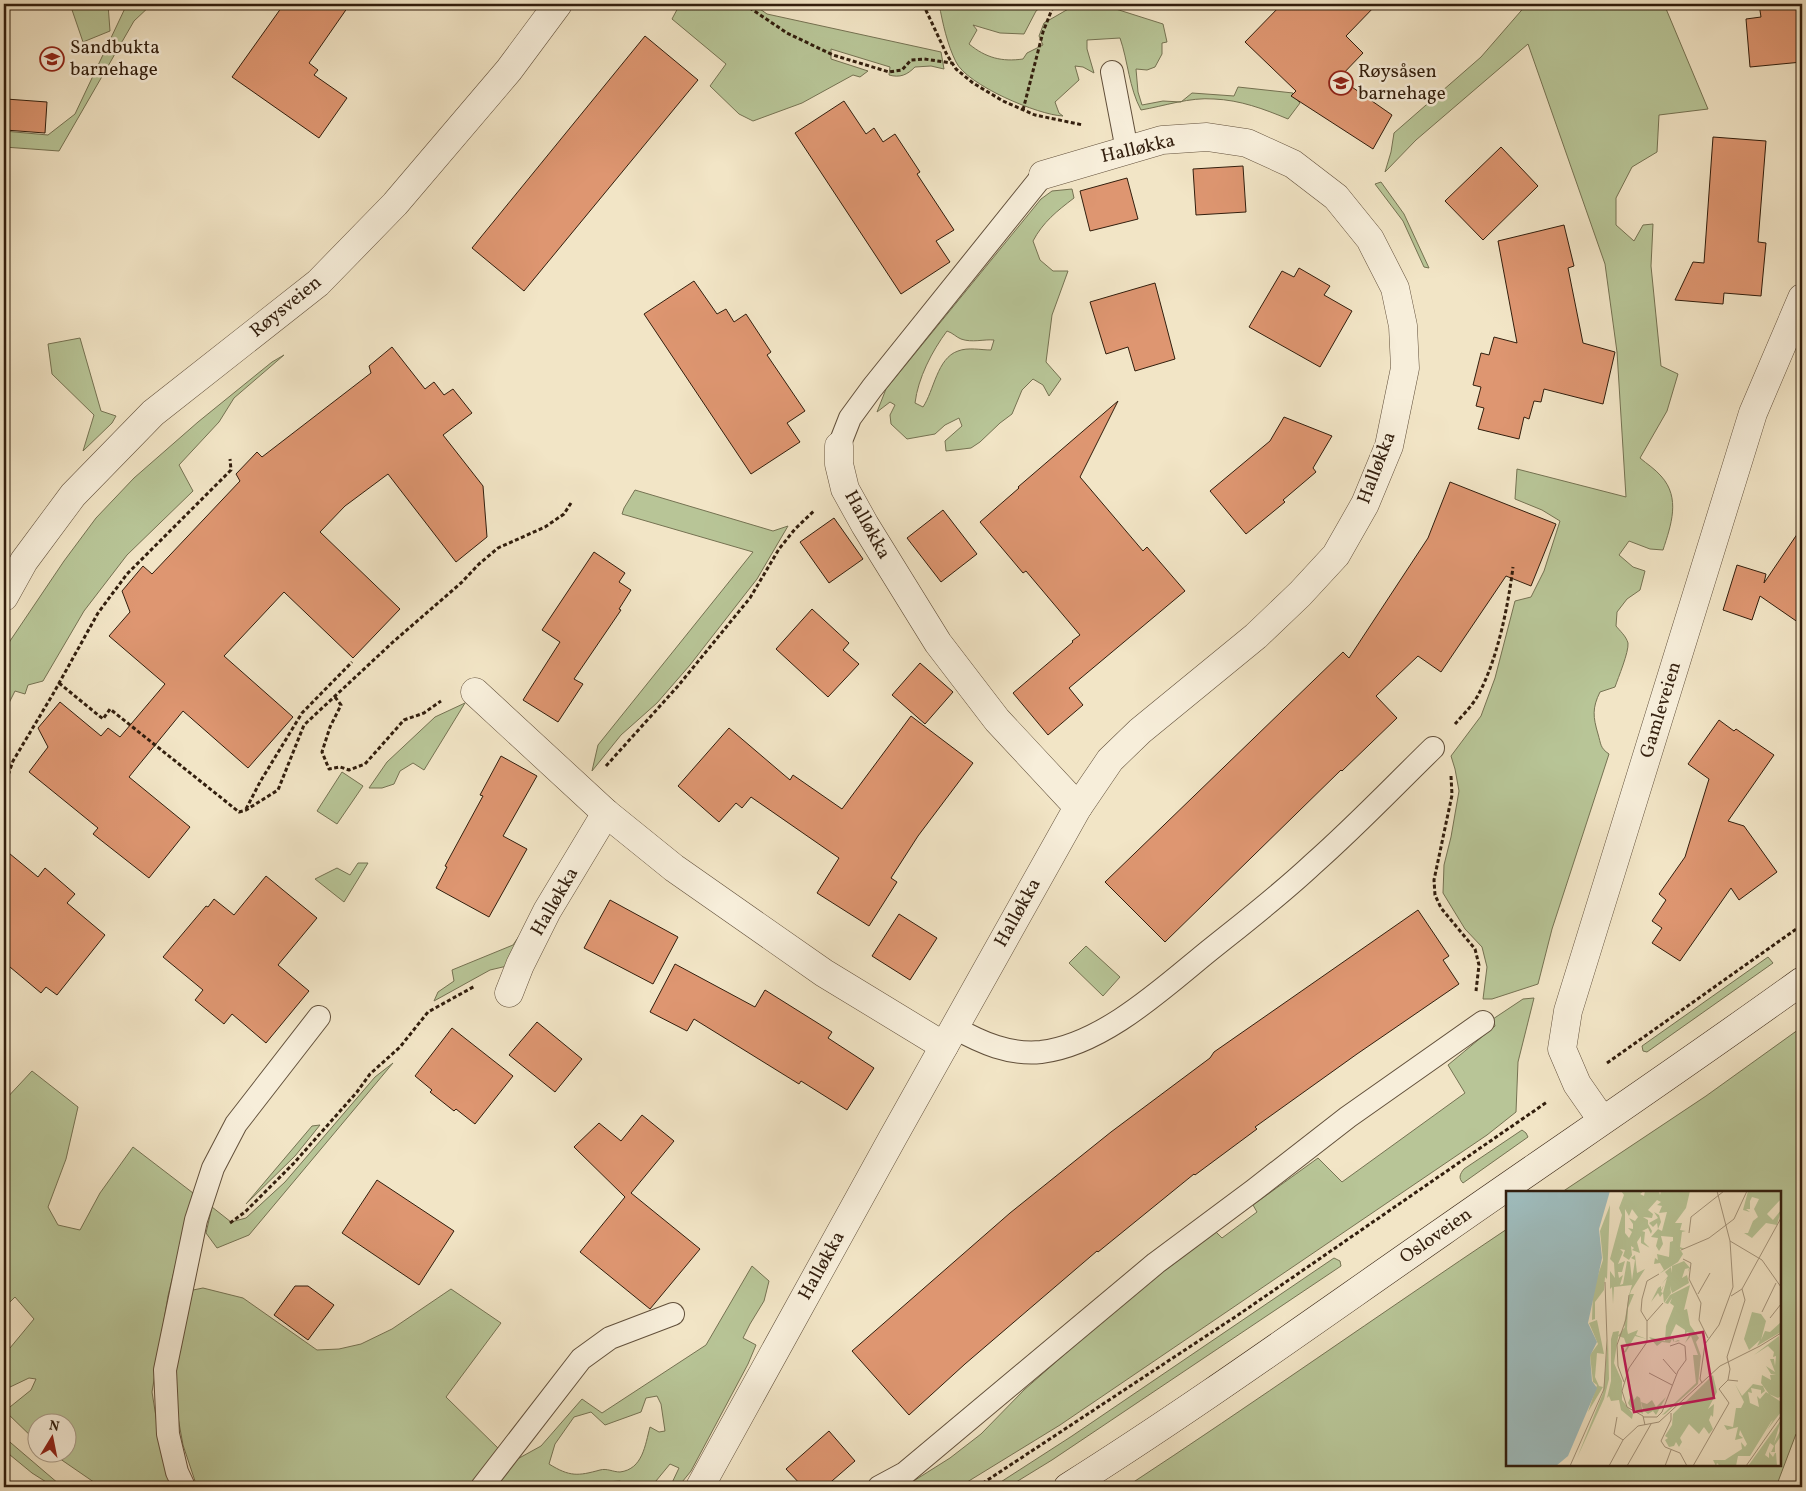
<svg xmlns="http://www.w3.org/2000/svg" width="1806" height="1491" font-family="Vollkorn,serif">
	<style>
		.green { fill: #b8c597; stroke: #757252; fill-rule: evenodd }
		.building { fill: #de9671; stroke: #321e0d }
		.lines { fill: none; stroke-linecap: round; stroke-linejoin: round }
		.lane-casing { stroke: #62503b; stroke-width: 24 }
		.street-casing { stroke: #62503b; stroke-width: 29 }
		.secondary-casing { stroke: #321e0d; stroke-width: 29 }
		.path { stroke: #321e0d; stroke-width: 3; stroke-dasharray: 4 2.5; stroke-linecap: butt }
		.lane { stroke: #f7eeda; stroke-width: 22 }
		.street { stroke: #f7eeda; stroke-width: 28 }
		.secondary { stroke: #f7eeda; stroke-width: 28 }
		.labels { text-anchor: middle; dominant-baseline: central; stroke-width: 5; stroke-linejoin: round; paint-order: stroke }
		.poi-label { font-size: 19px; fill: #321e0d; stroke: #f7eeda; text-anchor: start }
		.street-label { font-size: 19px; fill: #321e0d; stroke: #f7eeda }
		.inset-road { fill: none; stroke: #a5957c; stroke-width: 1 }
		.view { fill: #c2185b; fill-opacity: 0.15; stroke: #c2185b; stroke-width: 2.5 }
		.inset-edge { fill: none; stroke: #321e0d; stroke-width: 2.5 }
	</style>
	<rect width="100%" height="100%" fill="#f2e5c6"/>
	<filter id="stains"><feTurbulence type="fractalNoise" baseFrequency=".004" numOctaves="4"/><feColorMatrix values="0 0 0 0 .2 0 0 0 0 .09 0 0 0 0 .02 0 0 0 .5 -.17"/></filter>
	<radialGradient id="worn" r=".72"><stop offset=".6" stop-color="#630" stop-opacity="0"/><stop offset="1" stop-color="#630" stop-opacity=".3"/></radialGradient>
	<g class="green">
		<polygon points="70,4 108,4 110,31 83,42"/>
		<polygon points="127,4 152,4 134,21 59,151 4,147 4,131 48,135 75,114"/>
		<path d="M680 4H753L767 14 941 52 944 69 931 66 915 67C907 75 900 78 889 75L890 67 831 49V59L868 71 860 77 853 75 802 103 753 121 739 114 710 86 726 64 672 19Z"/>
		<path d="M939 4H1045L1036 11 1024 34 1000 33 973 25 977 30 969 44C986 58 1002 62 1023 59L1027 53 1043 45 1039 36 1044 23 1070 8V4H1100L1163 24 1167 42 1162 43V54L1155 67 1147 70 1136 69 1138 92 1142 105 1163 101 1181 102 1192 93 1234 96 1238 87 1293 93 1292 95 1300 103 1288 119C1264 109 1240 100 1214 99 1190 97 1164 106 1141 110 1129 88 1128 61 1120 38L1087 40V49L1094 73 1083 67 1075 66 1079 80 1055 102 1059 113 1063 116C1038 115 967 85 956 62 947 44 943 24 939 4Z"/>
		<path d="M1527 4H1664L1708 109 1659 115 1657 152 1632 167 1616 198V225L1634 241 1643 225 1653 224 1651 266 1661 366 1678 374 1667 411 1640 458C1647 464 1655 469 1661 476 1681 498 1671 525 1663 550L1650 549 1629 541 1619 555 1633 567 1645 571 1640 590 1627 599 1617 612 1616 626C1620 631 1626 636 1628 643 1629 652 1618 678 1615 687L1600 692C1592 708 1593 717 1598 734 1601 744 1600 748 1609 754L1552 929 1538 984 1492 999H1483L1487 967 1482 947 1465 929 1443 893 1444 865 1451 837 1459 791 1455 769 1451 756 1481 716 1495 678 1515 601 1531 597 1544 571 1560 521 1542 510 1515 499 1517 469 1626 497 1617 352 1605 264 1528 44 1416 140 1385 172 1391 152 1394 133 1481 57Z"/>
		<polygon points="1381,182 1404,214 1429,268 1424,267 1403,221 1375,184"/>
		<path d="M1072 189 1074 198C1057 211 1043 222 1033 241L1040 260 1053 271H1068L1052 315 1046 362 1061 379 1049 396 1043 385 1033 379 1022 390 1012 414 1000 423 980 442 971 448 946 451 945 441 962 426 959 418 945 425 935 434 907 439 891 424 890 415 895 405 890 402 877 412 886 389 1041 199 1052 191ZM947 331C953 333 956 337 961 339 972 343 984 339 994 340L991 350C981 350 968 347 958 351 937 358 934 391 923 407L915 403C918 378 932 351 947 331Z"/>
		<polygon points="80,338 101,411 116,416 112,423 83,451 94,415 52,374 48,344"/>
		<polygon points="284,355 234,398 219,422 179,465 193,491 127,555 84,611 43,681 28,685 25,694 15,691 4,713 4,654 10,641 64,561 96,518 134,478 198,422 272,362"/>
		<polygon points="635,490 773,531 788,526 757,579 690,665 657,703 621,735 592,771 598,745 753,552 622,514 624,508"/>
		<polygon points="465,703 424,770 413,763 400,771 394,784 382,788 369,788 387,762 435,717"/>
		<polygon points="342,772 363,786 337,824 317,811"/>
		<polygon points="358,863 368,863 344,902 315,879 337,868 350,875"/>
		<polygon points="526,926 507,966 490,970 434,1001 438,992 454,981 452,970 513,945"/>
		<polygon points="1086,946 1120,977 1103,996 1069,963"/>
		<polygon points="1768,957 1773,963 1647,1052 1643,1051 1642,1046"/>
		<polygon points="1534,998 1518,1062 1516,1112 1487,1135 1060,1425 959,1487 904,1487 950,1458 981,1434 1024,1390 1132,1295 1216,1232 1222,1238 1257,1212 1253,1205 1318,1158 1342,1182 1465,1093 1448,1065 1495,1026 1493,1019 1523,999"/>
		<path d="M1802 1027V1434H1796L1776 1487H1241L1243 1482 1233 1487H1126C1254 1403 1380 1314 1507 1229V1465H1780V1192H1562L1706 1096Z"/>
		<polygon points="393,1063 249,1235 217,1248 206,1233 212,1207 231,1222 246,1218 285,1182 375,1077"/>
		<polygon points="32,1071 78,1107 66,1159 48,1207 58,1225 80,1230 100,1193 133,1147 193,1193 168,1296 152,1392 160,1442 173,1487 101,1487 53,1454 68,1454 68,1424 38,1424 37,1442 5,1411 31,1390 36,1379 29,1378 8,1388 5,1354 34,1319 15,1297 4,1308 4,1101"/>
		<polygon points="320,1125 295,1156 246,1204 312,1126"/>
		<path d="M1522 1130 1526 1133 1528 1137 1463 1183C1458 1178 1460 1174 1464 1169Z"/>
		<polygon points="1334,1258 1340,1261 1341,1266 1052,1460 1008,1487 993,1487 1072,1436"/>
		<path d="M752 1266 769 1281 764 1301 750 1324 743 1338 756 1345 748 1364 691 1471 678 1487H670L679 1468 670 1464 651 1487H629L620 1481 606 1482 596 1487H493L512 1462 541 1446 582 1399 602 1413 706 1345ZM657 1396 661 1404 665 1431 659 1432 650 1427C645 1445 643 1469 620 1472 613 1472 607 1468 600 1470 578 1476 570 1477 549 1464L555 1444 574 1417 591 1412 605 1425 641 1412 646 1398Z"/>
		<polygon points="203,1288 243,1298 317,1350 339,1349 361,1344 392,1329 451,1289 501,1323 446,1397 502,1452 474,1487 197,1487 183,1445 177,1412 174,1386 182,1330 193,1290"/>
		<polygon points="4,1437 59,1484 65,1487 54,1487 32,1473 4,1450"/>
	</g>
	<g class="building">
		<polygon points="284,4 350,4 309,63 318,70 314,75 347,98 319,138 232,77"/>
		<polygon points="1282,4 1377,4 1346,36 1363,53 1339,78 1392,115 1373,149 1291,96 1296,91 1245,42"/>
		<polygon points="1759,4 1802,4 1802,62 1750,67 1746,19 1761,17"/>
		<polygon points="645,36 698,80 524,291 472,248"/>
		<polygon points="6,99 47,102 45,133 5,130"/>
		<polygon points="844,101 866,134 874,128 883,142 895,134 920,172 917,174 954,230 936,241 950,262 901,294 795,133"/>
		<polygon points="1713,137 1766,141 1758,242 1766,243 1761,296 1724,293 1723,304 1675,300 1693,262 1704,263"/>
		<polygon points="1501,147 1538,186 1483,240 1445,201"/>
		<polygon points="1243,166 1246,212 1196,215 1193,169"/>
		<polygon points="1127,178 1138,219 1090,231 1080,191"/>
		<polygon points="1564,225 1574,266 1568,268 1583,343 1615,352 1603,404 1544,389 1541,402 1534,401 1529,419 1524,417 1519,439 1478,429 1484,408 1476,406 1481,387 1473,385 1481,353 1489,355 1494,337 1517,343 1498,241"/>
		<polygon points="1299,268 1330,286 1324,295 1352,311 1320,367 1249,327 1282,271 1294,277"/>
		<polygon points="694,281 717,314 726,309 734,322 746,314 771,352 767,355 805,411 787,423 800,442 751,474 644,314"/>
		<polygon points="1155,283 1175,359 1135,371 1128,347 1106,354 1090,302"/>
		<polygon points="392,347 425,389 434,382 444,395 453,389 472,413 443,435 483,486 487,537 456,562 388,474 345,506 320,532 400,609 353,658 284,592 224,656 293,717 248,768 183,711 129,777 190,827 149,878 93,834 98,828 29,772 48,747 38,728 60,702 101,736 108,728 120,737 165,684 109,636 130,612 122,591 143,566 152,574 240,481 236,474 257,452 262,457 371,373 369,366"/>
		<polygon points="1118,401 1080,477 1143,551 1147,547 1185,591 1069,688 1083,705 1048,735 1013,693 1073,642 1072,641 1080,635 1026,571 1023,573 980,522 1019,488 1018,487"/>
		<polygon points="1284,417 1332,436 1313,468 1316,472 1283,500 1285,502 1246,534 1210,491 1270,441"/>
		<polygon points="1450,482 1556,524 1531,586 1506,576 1441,672 1418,656 1376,696 1397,718 1342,771 1341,770 1165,942 1105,882 1343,652 1349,658 1428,538"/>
		<polygon points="943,510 977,554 941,582 907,538"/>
		<polygon points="834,518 863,559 829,583 800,542"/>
		<polygon points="1802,527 1802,625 1760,596 1752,620 1723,610 1737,565 1766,574 1764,583"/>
		<polygon points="594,552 625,573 619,582 631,590 619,609 621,610 574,679 583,684 558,722 523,700 560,642 542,630"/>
		<polygon points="812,609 849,643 843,650 859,664 828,697 776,649"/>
		<polygon points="920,663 953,692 925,724 892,695"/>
		<polygon points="911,716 973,763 918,836 891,878 897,882 869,926 817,893 839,858 751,797 742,808 736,803 719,822 678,786 729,728 790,780 793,775 842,809"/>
		<polygon points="1719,720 1734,731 1736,729 1774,755 1728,821 1744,826 1777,872 1739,900 1731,888 1680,961 1652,943 1662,928 1652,921 1666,900 1659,894 1685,857 1709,779 1688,764"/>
		<polygon points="501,756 537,776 503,836 527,849 489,917 436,888 447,867 445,866 483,796 480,795"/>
		<polygon points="4,849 38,877 45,868 75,894 67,903 105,935 57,995 46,987 41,993 4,962"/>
		<polygon points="266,876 317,918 278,965 309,991 266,1043 232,1014 224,1024 195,1000 203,990 163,957 206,906 208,907 214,899 234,915"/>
		<polygon points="610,900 678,937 653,984 584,948"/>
		<polygon points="1418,910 1449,956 1443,960 1459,984 1357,1054 1255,1127 1257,1129 1195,1175 1194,1174 1098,1252 1097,1251 965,1364 909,1415 852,1351 1010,1213 1111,1132 1210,1058 1214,1052"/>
		<polygon points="899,914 937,938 910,980 872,956"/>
		<polygon points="675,964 755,1007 765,990 832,1032 828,1038 874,1068 847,1110 801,1081 799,1084 694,1019 687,1031 650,1012"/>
		<polygon points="537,1022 582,1059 555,1092 509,1055"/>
		<polygon points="452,1028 513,1076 475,1124 456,1109 454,1111 430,1092 432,1090 415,1076"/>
		<polygon points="642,1115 674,1141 631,1193 700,1249 650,1309 580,1252 625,1197 574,1147 599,1123 621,1141"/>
		<polygon points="377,1180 454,1231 419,1285 342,1233"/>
		<polygon points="295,1286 308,1286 334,1305 308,1340 274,1315"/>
		<polygon points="829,1431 855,1461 825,1487 803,1487 786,1469"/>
	</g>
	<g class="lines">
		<g class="lane-casing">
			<g id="lane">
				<polyline points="1112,72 1127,150"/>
				<polyline points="839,446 850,418 872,388 1043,175"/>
				<path d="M955 1028C982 1043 1009 1055 1041 1052 1101 1045 1160 991 1205 954 1241 925 1279 896 1313 864 1355 827 1393 787 1433 748"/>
				<polyline points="184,1487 177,1472 168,1434 165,1370 196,1220 213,1168 236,1124 319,1017"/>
				<polyline points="482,1487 581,1359 610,1338 673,1314"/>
				<polyline points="879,1487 905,1473 1156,1263 1254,1190 1348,1117 1483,1022"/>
			</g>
		</g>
		<g class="street-casing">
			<g id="street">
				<polyline points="839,446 839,464 845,489 865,525 938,643 997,720 1078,807"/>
				<polyline points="4,597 24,561 73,495 153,413 318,283 395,204 509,70 558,4"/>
				<polyline points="475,692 606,813 674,868 824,973 944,1046"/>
				<polyline points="509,993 520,965 547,911 606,813"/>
				<polyline points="1602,1120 1577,1084 1562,1049 1568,1011 1753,413 1802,298"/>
				<polyline points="700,1487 892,1139 1078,807 1110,760 1140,731 1256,636 1300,594 1336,555 1365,504 1389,446 1405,368 1403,326 1395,288 1370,239 1336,197 1293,164 1247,143 1207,137 1162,140 1043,175"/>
			</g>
		</g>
		<g class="secondary-casing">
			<path id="secondary" d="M1068 1487C1195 1407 1318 1318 1442 1232 1562 1148 1683 1067 1802 981"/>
		</g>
		<g class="path">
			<polyline points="744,4 787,33 833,55 889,72 902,70 911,60 924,59 952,63"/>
			<polyline points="923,4 947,55 956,69 973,83 1003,101 1035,115 1083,125"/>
			<polyline points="1023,110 1043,32 1054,4"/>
			<polyline points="59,683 103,719 110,709 239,812 246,810 278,790 304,725 393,642 461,583 479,564 498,548 545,527 564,514 571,503"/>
			<polyline points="335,697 341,705 330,727 322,752 329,769 340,767 349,770 365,764 404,720 424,713 441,701"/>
			<path d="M1455 724C1462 716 1471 707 1477 697 1497 662 1508 607 1513 567"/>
			<polyline points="606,766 678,686 750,598 779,549 795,529 815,510"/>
			<polyline points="1451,776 1452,795 1434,880 1435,895 1441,908 1475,949 1479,965 1476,991"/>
			<polyline points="4,787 13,761 53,694 98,613 127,574 231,470 230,459"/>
			<polyline points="246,809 260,782 302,713 352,662"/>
			<polyline points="1607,1063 1802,925"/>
			<polyline points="230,1223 245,1212 294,1163 357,1092 370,1074 400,1047 428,1012 475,986"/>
			<polyline points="977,1487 1238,1315 1547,1102"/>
		</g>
		<use href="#lane" class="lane"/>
		<use href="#street" class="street"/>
		<use href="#secondary" class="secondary"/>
	</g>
	<defs>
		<g id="school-ring" transform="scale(1.25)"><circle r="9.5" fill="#f7eeda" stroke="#8f2418" stroke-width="1.5"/><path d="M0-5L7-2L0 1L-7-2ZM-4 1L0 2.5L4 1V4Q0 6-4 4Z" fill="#8f2418"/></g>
	</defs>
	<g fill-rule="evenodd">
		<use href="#school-ring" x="52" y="59"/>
		<use href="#school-ring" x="1341" y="83"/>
	</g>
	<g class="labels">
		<g class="poi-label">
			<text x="70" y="48">Sandbukta<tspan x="70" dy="22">barnehage</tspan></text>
			<text x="1358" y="72">Røysåsen<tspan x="1358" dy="22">barnehage</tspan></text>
		</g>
		<g class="street-label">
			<text transform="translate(1138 149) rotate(-13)">Halløkka</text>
			<text transform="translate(286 307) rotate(-39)">Røysveien</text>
			<text transform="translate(1377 468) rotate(-69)">Halløkka</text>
			<text transform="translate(867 525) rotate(61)">Halløkka</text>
			<text transform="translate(1661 710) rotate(-73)">Gamleveien</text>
			<text transform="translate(555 902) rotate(-60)">Halløkka</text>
			<text transform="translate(1018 913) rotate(-61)">Halløkka</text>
			<text transform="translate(1436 1236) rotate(-35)">Osloveien</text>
			<text transform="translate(822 1266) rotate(-61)">Halløkka</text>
		</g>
	</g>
	<g transform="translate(1506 1191)">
		<rect width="275" height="275" fill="#f2e5c6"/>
		<path d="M115 0H138L134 3 138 5 139 0H153L154 4 155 0H184L180 17 169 32H176L174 39 180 40 176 41 174 56 179 58H174L177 63 172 71 153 83 158 79 154 72 148 73 149 67 152 69 151 63 163 66 164 51 167 50V46L155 45 157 53 153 60 150 55 152 47 145 46 152 38 151 32 147 36 143 32 152 27 148 21 153 24 155 31 152 38 156 40 161 21 153 22 156 15 151 14 155 11 151 9 142 19 147 23 146 27 137 26 142 29V33L146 40 145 43 142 37 136 40 139 41 138 51 144 57 135 52V45L131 51 134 62 126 59 128 57 125 55 126 64 123 69 117 65 119 59 114 58 117 61 112 73 119 70 116 81H112L113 87 117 84 114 94 117 93 121 70 124 71 126 89 129 69 125 67 129 64 131 82 139 78 125 100 124 103H128L122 117 121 138 122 143 132 139 130 144 141 148 129 145 120 161 117 162 121 156 118 147 112 145 119 136 118 134 123 104 126 94 108 96 107 113 106 96 104 98V80L109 87 108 72 104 68 116 24 113 17 118 4ZM119 18 123 25 126 18 132 26 129 30 123 27 127 33V38L122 37 126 41 123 47 119 42ZM242 0H275V8L261 23 267 29 275 19 271 34 260 32 246 47 238 42H242L247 30 252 26 248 18 253 8 246 6 244 10V18H240L244 21 237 19ZM104 14 101 88 99 86 98 99 89 111V128L86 129 87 99 97 69 94 40ZM178 70 184 77 182 81 183 77 179 78 176 87 181 84 183 92 166 102 164 95 165 102 158 112 157 102 154 106 152 102 145 111 152 97 155 95V99L158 94 155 101 157 102 161 87 155 94 162 85 159 81 165 76 166 82V75ZM184 94 178 119 181 118 184 134 193 147 190 151 195 165 192 193 159 223 156 224 190 192 187 164H192L185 145 179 152 184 142 181 141 179 144V139L170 133 164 146 168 147V151L172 149 174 150 168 151 166 148 164 152 156 151 151 155 143 146 159 150 160 135 168 115 164 112 166 107 162 113 159 112 164 104ZM246 121 255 123 260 130 255 149 259 140 264 141 275 131V141L251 155 254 149 243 159 238 148ZM91 129 98 163 91 162 89 186 93 195 97 196 82 221 91 194 87 191 84 164 92 153 83 132ZM113 140 108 172 116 190V209L127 223 126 228 115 219 113 209 105 210 103 205 101 207 105 190V148L107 141ZM273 145 275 205 272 207 263 203 255 192 256 184 265 189 264 184H270L265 183 260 175 269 181 264 168H268L269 175 270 165 267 166 268 161 262 155 248 164ZM102 148 103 188 98 208 71 267 97 202ZM207 184 211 201 202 218 208 213 207 226 205 224 203 229 207 238 203 243 198 236 193 243 183 233 174 247 176 251 173 256 170 251 168 255 163 256 159 249 162 247 159 245 166 234 167 223ZM229 193 236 205 247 193 257 195 259 200 255 203V199L245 197 246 202 242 201 244 212 253 216 251 205 254 208 260 201 275 211V221L261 239 267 229 265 231 244 265H232L230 275H214L211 272 210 275 207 269H219L236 258 235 251 239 256 241 253 234 239 233 244 237 247 229 249 232 236 221 239 218 234 227 236 230 217H235L238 211ZM126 202 128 209 131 205 134 207 137 223 124 216 121 212 125 217 122 212ZM160 206 150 224 147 220 142 223 137 219 135 211 141 213 146 209 150 216ZM275 229 268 252 275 238V245L269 254V261H265L268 255 264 252 259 264 263 267V261L267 266 269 262H270L271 275H242Z" fill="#b8c597" fill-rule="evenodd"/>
		<path d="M0 0H104L93 38 96 67 82 132 91 151 84 165 86 190 91 197 62 265 50 275H0Z" fill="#9fbdbe"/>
		<path class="inset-road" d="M183 42 185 26 218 0M224 50 256 69 275 96M175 59 203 47 228 28 241 0M177 68 185 72 183 88 195 112 193 129 202 147M192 103 204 82M225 105 236 98 275 27M256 121 270 92M264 127 275 113M141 130 157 112M254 155 275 142M157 168 170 183M143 182 166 194M232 190 222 189 224 178 221 166 239 109 236 98M118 191 112 175 111 154 120 128 123 104M196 192 194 188 199 153 213 134 227 96 224 50 211 0M165 222V229L155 250 159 256 174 262 181 275M111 226 108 243 117 249M137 226H151L156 221 172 180 180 169 179 155 173 152 164 155M139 234 137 225 121 216 116 200 123 177 141 151V130L135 120 136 108 141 90 153 83M64 275 98 198 101 149 99 91M103 275 117 249 132 235 153 231 214 175 254 155M121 275 145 233M159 275 165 259M187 275 223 212 213 198 222 189M240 275 275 225"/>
		<path class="view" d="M197 141 208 207 128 221 116 155Z"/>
		<rect width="275" height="275" class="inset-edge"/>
	</g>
	<rect width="1806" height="1491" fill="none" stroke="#f2e5c6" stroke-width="20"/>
	<rect x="5" y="5" width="1796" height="1481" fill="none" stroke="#321e0d" stroke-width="2.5"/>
	<rect x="10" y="10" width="1786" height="1471" fill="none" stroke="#321e0d"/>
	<g transform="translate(52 1438) rotate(10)"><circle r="24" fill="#f7eeda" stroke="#a89b88"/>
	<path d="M0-4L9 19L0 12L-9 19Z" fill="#8f2418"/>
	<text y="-8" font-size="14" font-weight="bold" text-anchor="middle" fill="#321e0d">N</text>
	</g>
	<rect width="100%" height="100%" filter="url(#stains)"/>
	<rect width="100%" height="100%" fill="url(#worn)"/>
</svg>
